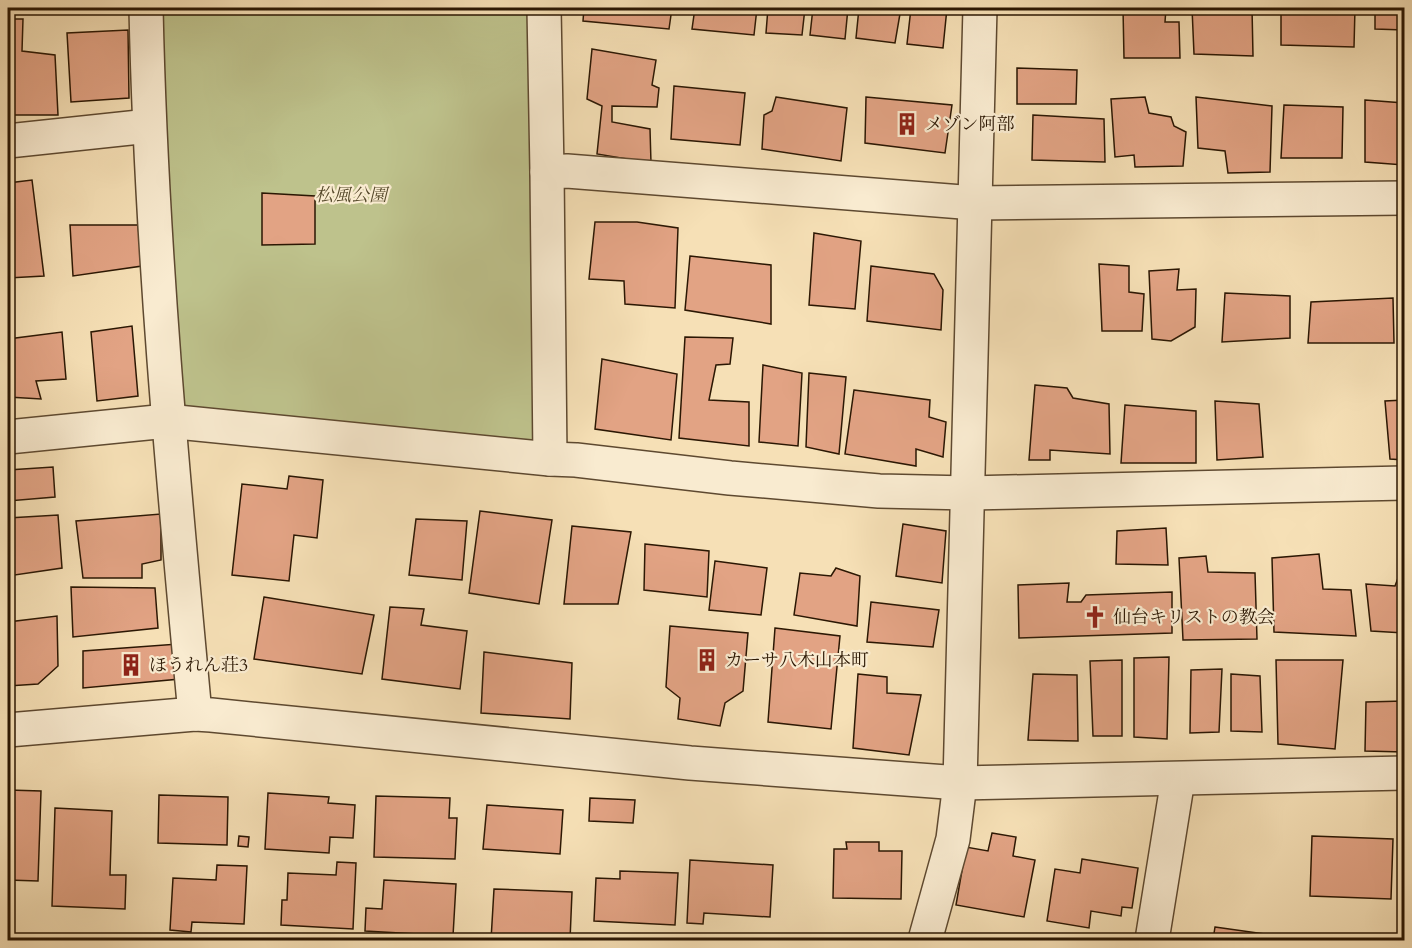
<svg xmlns="http://www.w3.org/2000/svg" width="1412" height="948" font-family="Cardo,'Noto Serif JP',serif">
	<style>
		.green { fill: #bec28c; stroke: #746c48; stroke-width: 1.5 }
		.building { fill: #e2a384; stroke: #2b1703; stroke-width: 1.5 }
		.lines { fill: none; stroke-linecap: round; stroke-linejoin: round }
		.minor-casing { stroke: #5e4930; stroke-width: 36 }
		.tertiary-casing { stroke: #5e4930; stroke-width: 36 }
		.minor { stroke: #f9ebd0; stroke-width: 33 }
		.tertiary { stroke: #f9ebd0; stroke-width: 33 }
		.labels { text-anchor: middle; dominant-baseline: central; stroke-width: 4.5; stroke-linejoin: round; paint-order: stroke }
		.poi-label { font-size: 18px; fill: #2b1703; stroke: #f9ebd0; text-anchor: start }
		.park-label { font-size: 18px; font-style: italic; fill: #574a2c; stroke: #f9ebd0 }
	</style>
	<rect width="100%" height="100%" fill="#f6e0b6"/>
	<filter id="stains"><feTurbulence type="fractalNoise" baseFrequency=".00333" numOctaves="4"/><feColorMatrix values="0 0 0 0 .2 0 0 0 0 .09 0 0 0 0 .02 0 0 0 .5 -.17"/></filter>
	<radialGradient id="worn" r=".72"><stop offset=".6" stop-color="#630" stop-opacity="0"/><stop offset="1" stop-color="#630" stop-opacity=".3"/></radialGradient>
	<polygon class="green" points="159,8 532,8 538,445 176,406"/>
	<g class="building">
		<polygon points="584,8 672,8 669,29 583,21"/>
		<polygon points="695,8 757,8 754,35 692,29"/>
		<polygon points="768,8 805,8 802,35 766,33"/>
		<polygon points="813,8 848,8 845,39 810,35"/>
		<polygon points="859,8 901,8 895,43 856,38"/>
		<polygon points="911,8 947,8 943,48 907,44"/>
		<polygon points="1123,8 1166,8 1165,22 1179,22 1180,58 1124,58"/>
		<polygon points="1192,8 1252,8 1253,56 1194,54"/>
		<polygon points="1281,8 1355,8 1354,47 1281,45"/>
		<polygon points="1375,8 1404,8 1404,30 1375,29"/>
		<polygon points="8,19 23,19 22,51 55,55 58,115 10,115 8,104"/>
		<polygon points="128,30 129,98 71,102 67,33"/>
		<polygon points="592,49 656,60 652,85 659,88 657,107 612,106 612,122 650,129 651,163 597,154 602,106 587,99"/>
		<polygon points="1017,68 1077,70 1076,104 1017,104"/>
		<polygon points="674,86 745,93 740,145 671,139"/>
		<polygon points="776,97 847,108 841,161 762,149 764,115 772,111"/>
		<polygon points="866,97 952,105 945,153 865,143"/>
		<polygon points="1145,97 1149,113 1171,117 1174,126 1186,132 1183,166 1135,167 1134,155 1115,157 1111,99"/>
		<polygon points="1196,97 1272,106 1270,172 1228,173 1225,151 1198,148"/>
		<polygon points="1365,100 1404,103 1404,165 1365,162"/>
		<polygon points="1284,105 1343,107 1342,158 1281,158"/>
		<polygon points="1033,115 1104,119 1105,162 1032,160"/>
		<polygon points="32,180 44,276 8,278 8,183"/>
		<polygon points="262,193 315,196 315,244 262,245"/>
		<polygon points="595,222 637,222 678,228 675,308 625,304 624,281 589,279"/>
		<polygon points="70,225 138,225 142,266 73,276"/>
		<polygon points="814,233 861,241 855,309 809,305"/>
		<polygon points="690,256 771,265 771,324 685,310"/>
		<polygon points="1099,264 1129,266 1129,292 1144,294 1142,331 1102,331"/>
		<polygon points="871,266 934,274 943,290 941,330 867,321"/>
		<polygon points="1179,269 1177,290 1196,289 1195,327 1171,341 1152,339 1149,271"/>
		<polygon points="1225,293 1290,296 1290,338 1222,342"/>
		<polygon points="1393,298 1394,343 1308,343 1311,302"/>
		<polygon points="132,326 138,396 97,401 91,332"/>
		<polygon points="62,332 66,379 36,381 41,399 8,397 8,339"/>
		<polygon points="685,337 733,338 730,364 716,365 709,400 749,402 749,446 679,438"/>
		<polygon points="602,359 677,374 671,440 595,429"/>
		<polygon points="763,365 802,373 798,446 759,442"/>
		<polygon points="809,373 846,377 839,454 806,447"/>
		<polygon points="1035,385 1067,388 1073,398 1109,404 1110,454 1050,450 1050,460 1029,460"/>
		<polygon points="854,390 930,400 929,417 946,422 943,457 916,449 916,466 845,454"/>
		<polygon points="1404,400 1404,460 1390,459 1385,401"/>
		<polygon points="1215,401 1259,404 1263,457 1217,460"/>
		<polygon points="1125,405 1196,411 1196,463 1121,463"/>
		<polygon points="53,467 55,497 8,501 8,470"/>
		<polygon points="289,476 323,480 317,538 294,535 289,581 232,575 242,484 287,489"/>
		<polygon points="480,511 552,520 539,604 469,593"/>
		<polygon points="161,514 161,560 142,564 142,578 83,578 76,521"/>
		<polygon points="58,515 62,568 8,576 8,518"/>
		<polygon points="416,519 467,521 462,580 409,575"/>
		<polygon points="903,524 946,531 942,583 896,576"/>
		<polygon points="572,526 631,532 618,604 564,604"/>
		<polygon points="1166,528 1168,565 1116,564 1117,531"/>
		<polygon points="645,544 709,551 707,597 644,590"/>
		<polygon points="1319,554 1323,589 1351,590 1356,636 1274,632 1272,558"/>
		<polygon points="1206,556 1208,572 1255,573 1257,639 1183,640 1179,558"/>
		<polygon points="715,561 767,568 761,615 709,610"/>
		<polygon points="836,568 860,576 857,626 794,615 800,573 831,576"/>
		<polygon points="1398,578 1404,578 1404,633 1371,631 1366,584 1395,586"/>
		<polygon points="1069,583 1067,602 1081,602 1086,595 1172,592 1172,633 1019,638 1018,585"/>
		<polygon points="71,587 155,588 158,628 73,637"/>
		<polygon points="264,597 374,615 362,674 254,659"/>
		<polygon points="871,602 939,610 933,647 867,642"/>
		<polygon points="390,607 424,609 421,625 467,631 460,689 382,679"/>
		<polygon points="57,616 58,666 38,684 8,686 8,622"/>
		<polygon points="670,626 748,633 743,691 725,703 720,726 678,719 680,698 666,687"/>
		<polygon points="775,628 840,636 831,729 768,722"/>
		<polygon points="178,644 180,679 83,688 83,651"/>
		<polygon points="484,652 572,663 570,719 481,713"/>
		<polygon points="1169,657 1167,739 1134,737 1134,658"/>
		<polygon points="1122,660 1122,736 1093,736 1090,661"/>
		<polygon points="1276,660 1343,660 1335,749 1278,744"/>
		<polygon points="1222,669 1219,732 1190,733 1191,670"/>
		<polygon points="858,674 887,677 887,693 921,695 909,755 853,748"/>
		<polygon points="1033,674 1077,675 1078,741 1028,740"/>
		<polygon points="1231,674 1260,676 1262,732 1231,731"/>
		<polygon points="1404,701 1404,752 1365,751 1366,702"/>
		<polygon points="8,790 41,791 38,881 8,880"/>
		<polygon points="268,793 329,797 328,803 355,805 353,838 330,837 329,853 265,849"/>
		<polygon points="159,795 228,797 227,845 158,843"/>
		<polygon points="376,796 450,798 449,818 457,818 455,859 374,857"/>
		<polygon points="590,798 635,800 633,823 589,821"/>
		<polygon points="487,805 563,810 560,854 483,849"/>
		<polygon points="55,808 112,811 110,875 126,875 125,909 52,906"/>
		<polygon points="992,833 1016,837 1013,856 1035,860 1024,917 956,905 966,847 988,851"/>
		<polygon points="239,836 249,837 248,847 238,846"/>
		<polygon points="1312,836 1393,839 1391,899 1310,896"/>
		<polygon points="846,842 879,842 879,851 902,851 901,899 833,898 834,849 847,849"/>
		<polygon points="1082,859 1138,868 1132,908 1122,907 1121,916 1091,911 1089,928 1047,921 1055,869 1080,873"/>
		<polygon points="690,860 773,865 770,917 704,913 703,924 687,923"/>
		<polygon points="337,862 356,863 353,929 281,925 282,900 287,900 288,873 336,875"/>
		<polygon points="217,865 247,866 244,924 192,922 191,932 170,930 173,878 216,880"/>
		<polygon points="620,871 678,873 675,925 594,921 596,878 620,879"/>
		<polygon points="384,880 456,884 453,936 365,931 366,908 382,909"/>
		<polygon points="494,889 572,892 570,940 491,940"/>
		<polygon points="1215,927 1287,937 1286,940 1213,940"/>
	</g>
	<g class="lines">
		<g class="minor-casing">
			<g id="minor">
				<path d="M146 8C151 244 173 479 195 714"/>
				<polyline points="544,8 547,172 550,459"/>
				<polyline points="8,141 149,126"/>
				<polyline points="547,172 567,171 975,203 1404,198"/>
				<polyline points="8,437 167,421 550,459 576,460 730,478 879,491 969,493 1404,483"/>
				<polyline points="925,940 953,839 960,783"/>
				<polyline points="1152,940 1178,779"/>
			</g>
		</g>
		<g class="tertiary-casing">
			<g id="tertiary">
				<polyline points="8,730 195,714 211,715 690,763 960,783 1404,773"/>
				<polyline points="960,783 980,8"/>
			</g>
		</g>
		<use href="#minor" class="minor"/>
		<use href="#tertiary" class="tertiary"/>
	</g>
	<defs>
		<g id="building-bare" transform="scale(1.8)"><path d="M-4-6H4V6H1V3H-1V6H-4ZM-2.5-4.3h1.7v1.8h-1.7ZM.8-4.3h1.7v1.8H.8ZM-2.5-1h1.7V.8h-1.7ZM.8-1h1.7V.8H.8Z" fill="#8f2418" stroke="#f9ebd0" stroke-width="2.5" paint-order="stroke"/></g>
		<g id="church-bare" transform="scale(1.8)"><path d="M-1.2-6h2.4v3.5h3.3v2.4h-3.3V6h-2.4V-.1h-3.3v-2.4h3.3Z" fill="#8f2418" stroke="#f9ebd0" stroke-width="2.5" paint-order="stroke"/></g>
	</defs>
	<g fill-rule="evenodd">
		<use href="#building-bare" x="907" y="124"/>
		<use href="#church-bare" x="1095" y="617"/>
		<use href="#building-bare" x="707" y="660"/>
		<use href="#building-bare" x="131" y="665"/>
	</g>
	<g class="labels">
		<g class="poi-label">
			<text x="925" y="124">メゾン阿部</text>
			<text x="1113" y="617">仙台キリストの教会</text>
			<text x="725" y="660">カーサ八木山本町</text>
			<text x="149" y="665">ほうれん荘3</text>
		</g>
		<g class="park-label">
			<text x="351" y="195">松風公園</text>
		</g>
	</g>
	<rect width="1412" height="948" fill="none" stroke="#f6e0b6" stroke-width="30"/>
	<rect x="9" y="9" width="1394" height="930" fill="none" stroke="#2b1703" stroke-width="3"/>
	<rect x="15" y="15" width="1382" height="918" fill="none" stroke="#2b1703" stroke-width="1.5"/>
	<rect width="100%" height="100%" filter="url(#stains)"/>
	<rect width="100%" height="100%" fill="url(#worn)"/>
</svg>
